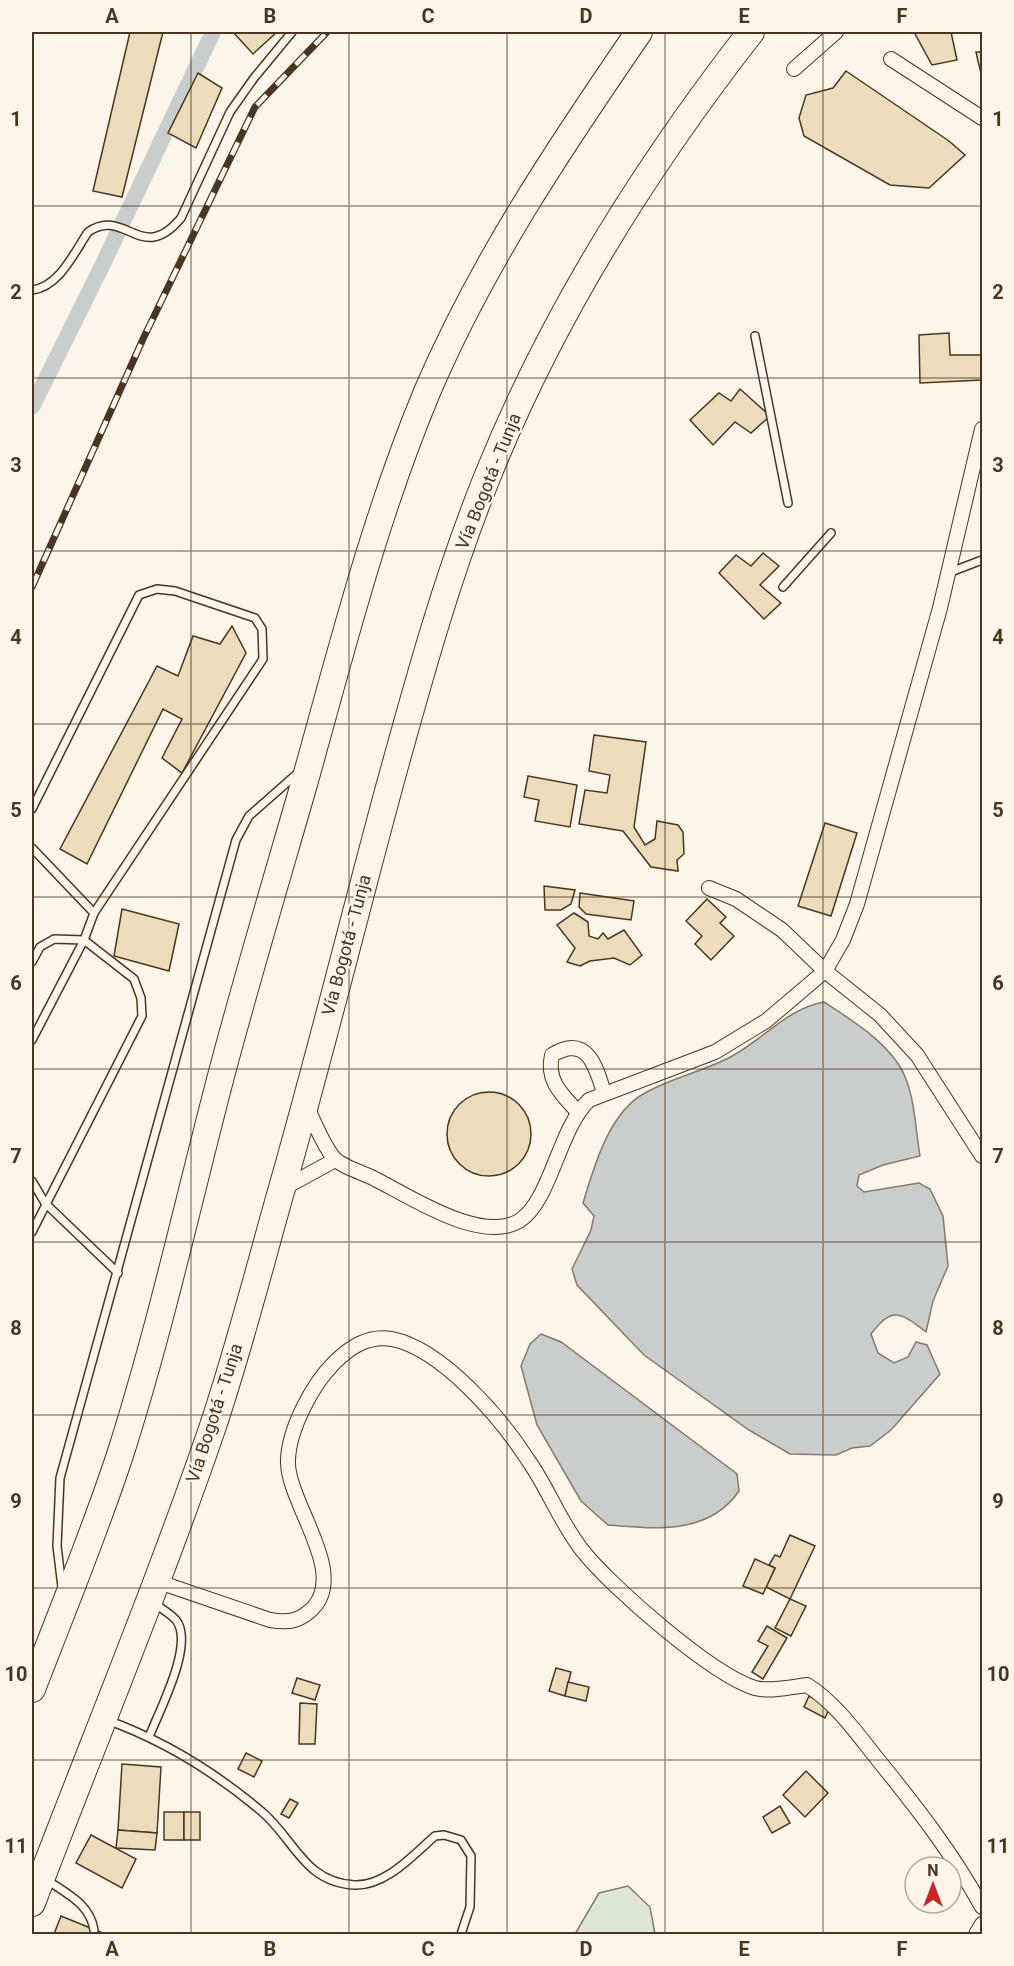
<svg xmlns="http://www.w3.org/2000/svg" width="1014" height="1966" font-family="Roboto,sans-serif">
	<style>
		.green { fill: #dce7d0; stroke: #887966; stroke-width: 1.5 }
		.water { fill: #c9cecd; stroke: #887966; stroke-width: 1.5 }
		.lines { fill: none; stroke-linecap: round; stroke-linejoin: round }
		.canal { stroke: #c9cecd; stroke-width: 16 }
		.building { fill: #ecdcbc; stroke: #4a3520; stroke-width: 1.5 }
		.lane-casing { stroke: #4a3520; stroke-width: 10 }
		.street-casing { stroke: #4a3520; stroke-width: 16 }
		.highway-casing { stroke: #4a3520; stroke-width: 28 }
		.lane { stroke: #fbf6e9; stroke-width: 7 }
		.street { stroke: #fbf6e9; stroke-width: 14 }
		.highway { stroke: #fbf6e9; stroke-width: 26 }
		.rail-casing { stroke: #4a3520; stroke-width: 7 }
		.rail { stroke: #fbf6e9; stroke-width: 4.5; stroke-dasharray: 14; stroke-linecap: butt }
		.grid { fill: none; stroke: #4a3520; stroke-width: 1.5; stroke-opacity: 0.55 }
		.labels { text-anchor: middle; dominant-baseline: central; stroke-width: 4.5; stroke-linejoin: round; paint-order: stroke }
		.street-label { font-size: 18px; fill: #4a3520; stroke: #fbf6e9 }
		.neatline { fill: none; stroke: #4a3520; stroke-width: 2 }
		.grid-label { font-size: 20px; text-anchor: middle; font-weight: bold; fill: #4a3520 }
	</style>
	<rect width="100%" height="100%" fill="#fbf6e9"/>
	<polygon class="green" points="628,1886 650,1907 655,1934 575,1934 599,1893"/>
	<g class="water">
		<path d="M824 1002C850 1019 881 1038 899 1065 915 1090 915 1127 920 1156L883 1165 859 1175 857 1186 864 1192 919 1183 930 1189 943 1216 948 1266 933 1301 926 1332C900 1312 892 1306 871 1334L878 1353 894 1363 908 1357 916 1342 927 1345 940 1374 891 1430 870 1446 852 1448 836 1455 790 1454 749 1430 644 1355 577 1285 572 1269 591 1230 594 1216 583 1203C594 1167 609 1112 645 1093 673 1077 706 1071 734 1055 764 1038 789 1008 824 1002Z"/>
		<path d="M541 1334 561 1342 737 1474 739 1491C709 1535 655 1529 608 1525L581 1501 537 1425 521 1366 530 1344Z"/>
	</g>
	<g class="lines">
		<polyline class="canal" points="32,407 102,266 213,32"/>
	</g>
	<g class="building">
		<polygon points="130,32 163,32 122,197 93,191"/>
		<polygon points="233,32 277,32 253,54"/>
		<polygon points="914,32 951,32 957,60 932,65"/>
		<polygon points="976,52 982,52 982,77 978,61"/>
		<polygon points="846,71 949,141 965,155 929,188 890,185 804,136 799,118 806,95 833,88"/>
		<polygon points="198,73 222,88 196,148 168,133"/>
		<polygon points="949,333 950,355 982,355 982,380 920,383 919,335"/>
		<polygon points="740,389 770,416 751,433 735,422 713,445 690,420 719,393 731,401"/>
		<polygon points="763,553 779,566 760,585 781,603 764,619 719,573 736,555 751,566"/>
		<polygon points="232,626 246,653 182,773 162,758 182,719 163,709 87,864 60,849 157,666 178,676 193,636 220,644"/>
		<polygon points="594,735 646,742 634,827 645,845 655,839 657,821 678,825 683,832 684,854 677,860 678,871 651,867 623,831 579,824 585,790 607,793 610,775 589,771"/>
		<polygon points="528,776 577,785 570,827 535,821 539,800 524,797"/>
		<polygon points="825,823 857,833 831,916 798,906"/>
		<polygon points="544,886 575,890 571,904 561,910 545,910"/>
		<polygon points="580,893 634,901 631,920 586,914 579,907"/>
		<polygon points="707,899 726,917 720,923 734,936 711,960 695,944 702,936 686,921"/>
		<polygon points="122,909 179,924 169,971 114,956"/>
		<polygon points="574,913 588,922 589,936 598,939 603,933 608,939 624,930 642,955 630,965 614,958 590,961 580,966 567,962 575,948 557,925"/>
		<circle cx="489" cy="1134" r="42"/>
		<polygon points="790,1535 815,1546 790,1599 766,1587 775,1568 769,1565 775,1555 780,1557"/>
		<polygon points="755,1559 775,1568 763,1594 743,1586"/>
		<polygon points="790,1599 806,1606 791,1636 775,1628"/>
		<polygon points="767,1626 787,1638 763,1679 752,1672 768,1646 758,1641"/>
		<polygon points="556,1668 571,1672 565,1696 549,1691"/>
		<polygon points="297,1678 320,1685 315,1700 292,1693"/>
		<polygon points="568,1682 589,1687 586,1701 565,1696"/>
		<polygon points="809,1696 830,1707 825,1718 804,1707"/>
		<polygon points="300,1703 317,1704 315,1744 299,1744"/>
		<polygon points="246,1753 262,1761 254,1777 238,1769"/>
		<polygon points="122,1764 161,1767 157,1833 118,1830"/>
		<polygon points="806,1771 828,1793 805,1817 783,1795"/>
		<polygon points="290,1799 298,1803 289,1818 281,1814"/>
		<polygon points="780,1806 790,1823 772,1833 763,1817"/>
		<rect x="164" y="1812" width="20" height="28"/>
		<rect x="184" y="1812" width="16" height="28"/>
		<polygon points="118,1830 157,1833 155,1850 116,1848"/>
		<polygon points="91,1835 136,1859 122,1888 76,1863"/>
		<polygon points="61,1916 105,1934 54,1934"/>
	</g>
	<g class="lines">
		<g class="lane-casing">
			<g id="lane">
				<path d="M32 290C59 287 74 253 88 232 125 206 141 266 181 218L230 112 254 78 292 32"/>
				<polyline points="755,336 788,503"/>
				<polyline points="948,573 982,560"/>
				<polyline points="783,587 831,533"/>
				<polyline points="32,809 139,595 157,589 175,591 255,618 262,629 263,659 94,913 84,940 32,1040"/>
				<polyline points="32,848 94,913"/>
				<polyline points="32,962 40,947 54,939 84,940 134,979 141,998 142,1016 32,1232"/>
				<polyline points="32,1181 45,1203 118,1273"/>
				<polyline points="62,1587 57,1546 60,1478 236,840 249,816 299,772"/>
				<path d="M107 1720C162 1740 216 1773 261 1811 294 1838 304 1883 355 1885 386 1886 413 1855 435 1836L444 1835 461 1840 471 1856 470 1907 461 1934"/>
				<path d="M149 1737C159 1711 195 1644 176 1620 170 1613 160 1608 153 1602"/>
				<path d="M47 1880C67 1894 90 1904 94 1930"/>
			</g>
		</g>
		<g class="street-casing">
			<g id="street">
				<polyline points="891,59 982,118"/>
				<polyline points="794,69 836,32"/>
				<polyline points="709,888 736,899 782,930 825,971 880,1015 917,1055 982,1156"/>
				<path d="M306 1106C315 1122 322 1144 334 1158 342 1167 364 1173 375 1179 409 1196 481 1244 519 1221 551 1201 558 1130 589 1100L715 1052 766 1021 825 971 843 940 857 904 940 608 982 429"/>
				<path d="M577 1111C561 1094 546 1080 552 1055 587 1034 596 1066 604 1093"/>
				<polyline points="282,1189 335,1160"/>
				<path d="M156 1581 270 1620C288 1623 299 1622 313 1608 348 1571 286 1501 288 1460 289 1429 312 1385 334 1363 350 1347 368 1335 392 1339 442 1349 501 1418 528 1460 548 1488 560 1522 582 1550 610 1586 712 1675 755 1688 770 1692 792 1687 807 1685 837 1704 857 1734 879 1761 917 1808 953 1854 982 1907"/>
				<polyline points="976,1934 982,1924"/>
			</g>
		</g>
		<g class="highway-casing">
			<g id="highway">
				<path d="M32 1689C62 1611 94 1534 120 1455 160 1330 188 1202 221 1076 247 978 276 881 304 784 341 652 374 519 427 392 482 263 560 147 639 32"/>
				<path d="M32 1903C92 1745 157 1589 212 1429 238 1352 258 1273 280 1195 319 1059 353 921 390 784 419 679 447 576 488 475 553 314 645 168 751 32"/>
			</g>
		</g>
		<use href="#lane" class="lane"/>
		<use href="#street" class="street"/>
		<use href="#highway" class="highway"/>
		<g class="rail-casing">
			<polyline id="rail" points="32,587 143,339 255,107 327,32"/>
		</g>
		<use href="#rail" class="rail"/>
	</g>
	<path class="grid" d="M191 32V1934M349 32V1934M507 32V1934M665 32V1934M823 32V1934M32 206H982M32 378H982M32 551H982M32 724H982M32 897H982M32 1069H982M32 1242H982M32 1415H982M32 1588H982M32 1760H982"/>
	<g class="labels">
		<g class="street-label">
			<text transform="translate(488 481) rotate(-68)">Vía Bogotá - Tunja</text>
			<text transform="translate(346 945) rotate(-75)">Vía Bogotá - Tunja</text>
			<text transform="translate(214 1413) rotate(-72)">Vía Bogotá - Tunja</text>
		</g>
	</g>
	<rect width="1014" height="1966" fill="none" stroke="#fbf6e9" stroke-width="66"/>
	<g transform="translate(933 1885)"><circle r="28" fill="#fbf6e9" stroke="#b4a999" stroke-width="1.5"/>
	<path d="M0-4.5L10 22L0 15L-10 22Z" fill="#c62828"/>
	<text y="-9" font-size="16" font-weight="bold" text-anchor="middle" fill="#4a3520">N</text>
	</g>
	<rect x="33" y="33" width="948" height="1900" class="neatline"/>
	<g class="grid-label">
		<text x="112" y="23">A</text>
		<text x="270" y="23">B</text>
		<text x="428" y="23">C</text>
		<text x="586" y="23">D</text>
		<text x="744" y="23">E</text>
		<text x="902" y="23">F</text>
		<text x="16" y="126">1</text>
		<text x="998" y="126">1</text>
		<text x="16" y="299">2</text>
		<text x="998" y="299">2</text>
		<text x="16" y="472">3</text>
		<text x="998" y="472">3</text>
		<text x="16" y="644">4</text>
		<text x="998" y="644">4</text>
		<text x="16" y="817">5</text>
		<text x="998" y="817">5</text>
		<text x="16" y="990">6</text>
		<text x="998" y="990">6</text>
		<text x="16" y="1163">7</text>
		<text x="998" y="1163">7</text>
		<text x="16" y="1335">8</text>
		<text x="998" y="1335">8</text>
		<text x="16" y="1508">9</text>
		<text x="998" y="1508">9</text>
		<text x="16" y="1681">10</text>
		<text x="998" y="1681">10</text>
		<text x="16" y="1853">11</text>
		<text x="998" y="1853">11</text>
		<text x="112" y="1956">A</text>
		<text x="270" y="1956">B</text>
		<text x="428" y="1956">C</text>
		<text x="586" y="1956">D</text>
		<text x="744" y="1956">E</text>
		<text x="902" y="1956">F</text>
	</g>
</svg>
